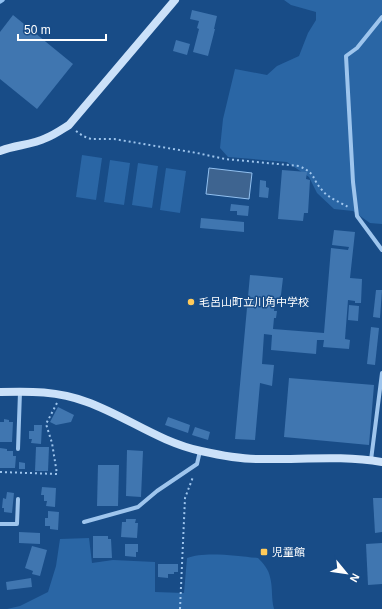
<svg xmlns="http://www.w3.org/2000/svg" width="382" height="609" font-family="Arial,'Noto Sans JP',sans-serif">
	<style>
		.green { fill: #2a66a5 }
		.water { fill: #3e6490; stroke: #91c0f0 }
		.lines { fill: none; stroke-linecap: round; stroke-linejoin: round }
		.stream { stroke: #91c0f0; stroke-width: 3.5 }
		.building { fill: #4076b0 }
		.path { stroke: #9ec5ed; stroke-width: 2; stroke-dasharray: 2 3; stroke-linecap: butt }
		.street { stroke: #9ec5ed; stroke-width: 4 }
		.secondary { stroke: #cbe1f9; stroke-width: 8 }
		.poi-dot { fill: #ffca5a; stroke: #184c87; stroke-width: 1.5 }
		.labels { text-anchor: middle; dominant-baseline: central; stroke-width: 3; stroke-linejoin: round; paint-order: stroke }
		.poi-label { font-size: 11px; fill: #fff; stroke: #184c87; text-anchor: start }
	</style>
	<rect width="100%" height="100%" fill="#184c87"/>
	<g class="green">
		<polygon points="284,0 382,0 382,224 370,223 353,211 334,209 317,193 309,177 287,162 228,157 220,148 223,119 235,69 267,75 277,66 299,56 308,33 316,20 316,12 291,5"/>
		<polygon points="82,155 102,158 96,200 76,197"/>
		<polygon points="110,160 130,163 124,205 104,202"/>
		<polygon points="138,163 158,166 152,208 132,205"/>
		<polygon points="166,168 186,171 180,213 160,210"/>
		<path d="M89 538 92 563 113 560 155 562V592L184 593 187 558C204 551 239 556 258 558 263 563 269 570 270 577 273 588 271 598 274 609H7L20 606 48 592 56 566 60 539Z"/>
	</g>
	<polygon class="water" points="209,168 252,173 249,199 206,194"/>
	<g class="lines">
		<polyline class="stream" points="0,2 3,0"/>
	</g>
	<g class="building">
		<polygon points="192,10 217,16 214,29 215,29 208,56 193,52 199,29 197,28 199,21 190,19"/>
		<polygon points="13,15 73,64 37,109 0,79 0,32"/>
		<polygon points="176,40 190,44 187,55 173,51"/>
		<polygon points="282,170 307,172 306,179 310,180 308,213 304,213 303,221 278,219"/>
		<polygon points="260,180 266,181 266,187 269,188 268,198 259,197"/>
		<polygon points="231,204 249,206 248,216 237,215 237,211 230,211"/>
		<polygon points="201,218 244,222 244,232 200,228"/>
		<polygon points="334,230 355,232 350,278 362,279 361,303 355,303 355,301 348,300 345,339 350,340 349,349 323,347 324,340 317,340 316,354 271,350 272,335 264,334 262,364 274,365 272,386 260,383 255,440 235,439 250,275 283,278 280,303 275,302 274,311 277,311 276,318 274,318 273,329 324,333 331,248 348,250 349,247 332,245"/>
		<polygon points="376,290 382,290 380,318 373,317"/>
		<polygon points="349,305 359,306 358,321 348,320"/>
		<polygon points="371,327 379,328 375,365 367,364"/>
		<polygon points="289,378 374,385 369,445 284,437"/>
		<polygon points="58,407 74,415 71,422 56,425 50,422"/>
		<polygon points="168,417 190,425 188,433 165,425"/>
		<polygon points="4,419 9,420 9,422 13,422 12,442 0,442 0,422 4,422"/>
		<polygon points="34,425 42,425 41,444 31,443 32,439 29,439 29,431 34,431"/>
		<polygon points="195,427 210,432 208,440 192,435"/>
		<polygon points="36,447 49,447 48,471 35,471"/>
		<polygon points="0,448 7,449 7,451 13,451 13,456 16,456 15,468 0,468"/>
		<polygon points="127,450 143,451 141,497 126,496"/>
		<polygon points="19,462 25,463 25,469 19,469"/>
		<polygon points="98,465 119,465 118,506 97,506"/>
		<polygon points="42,487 56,488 55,507 46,506 47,501 44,501 44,495 41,495"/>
		<polygon points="7,492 14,493 12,513 4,512 4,508 2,508 3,498 6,499"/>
		<polygon points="373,498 382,498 382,532 375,533"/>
		<polygon points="48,511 59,512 58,530 50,529 50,526 45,526 45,518 48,518"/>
		<polygon points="126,519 136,519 135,523 138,523 137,538 121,537 122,522 126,522"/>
		<polygon points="19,532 40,533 40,544 19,543"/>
		<polygon points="93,536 108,536 108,539 111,539 112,558 93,558"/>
		<polygon points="382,543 382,584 368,585 366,544"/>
		<polygon points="125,544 138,544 138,552 136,552 136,557 125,556"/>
		<polygon points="32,546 47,550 40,576 32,574 33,571 25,568"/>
		<polygon points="158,564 178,564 178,572 174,572 174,574 168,574 168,578 158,577"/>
		<polygon points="31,578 32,587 7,590 6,582"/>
	</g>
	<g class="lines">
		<g class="path">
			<path d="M76 131 83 136 91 139H114L197 153 225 159 299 166C317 174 311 178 322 190 328 198 340 202 348 207"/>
			<polyline points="0,472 57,474 52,443 46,424 57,403"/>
			<polyline points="180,609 185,498 193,477"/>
		</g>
		<g class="street">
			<polyline points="382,17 357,48 346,56 353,182 357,216 382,250"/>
			<polyline points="18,449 20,392"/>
			<polyline points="371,460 382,373"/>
			<polyline points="84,522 138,507 157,491 197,464 200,451"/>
			<polyline points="0,524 17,524 18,499"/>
		</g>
		<g class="secondary">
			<path d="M0 151C15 145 32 145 46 138 54 135 61 130 69 125L175 0"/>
			<path d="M0 392C30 391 58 391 87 402 126 416 159 442 201 451 219 455 239 459 258 459 299 460 341 455 382 462"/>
		</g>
	</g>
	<g class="poi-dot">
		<circle cx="191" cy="302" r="4"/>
		<rect x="260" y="548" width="8" height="8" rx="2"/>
	</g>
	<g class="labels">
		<g class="poi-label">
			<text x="199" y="302">毛呂山町立川角中学校</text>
			<text x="272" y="552">児童館</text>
		</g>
	</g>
	<g transform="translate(346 573) rotate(119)" stroke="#184c87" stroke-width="3" paint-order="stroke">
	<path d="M0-3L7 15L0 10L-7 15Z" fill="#ffffff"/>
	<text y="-6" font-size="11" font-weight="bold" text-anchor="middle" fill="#ffffff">N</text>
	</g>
	<path d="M18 34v6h88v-6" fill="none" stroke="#ffffff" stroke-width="2"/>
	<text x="24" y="34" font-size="12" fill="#ffffff" stroke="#184c87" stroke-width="3" paint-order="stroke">50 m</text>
</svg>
